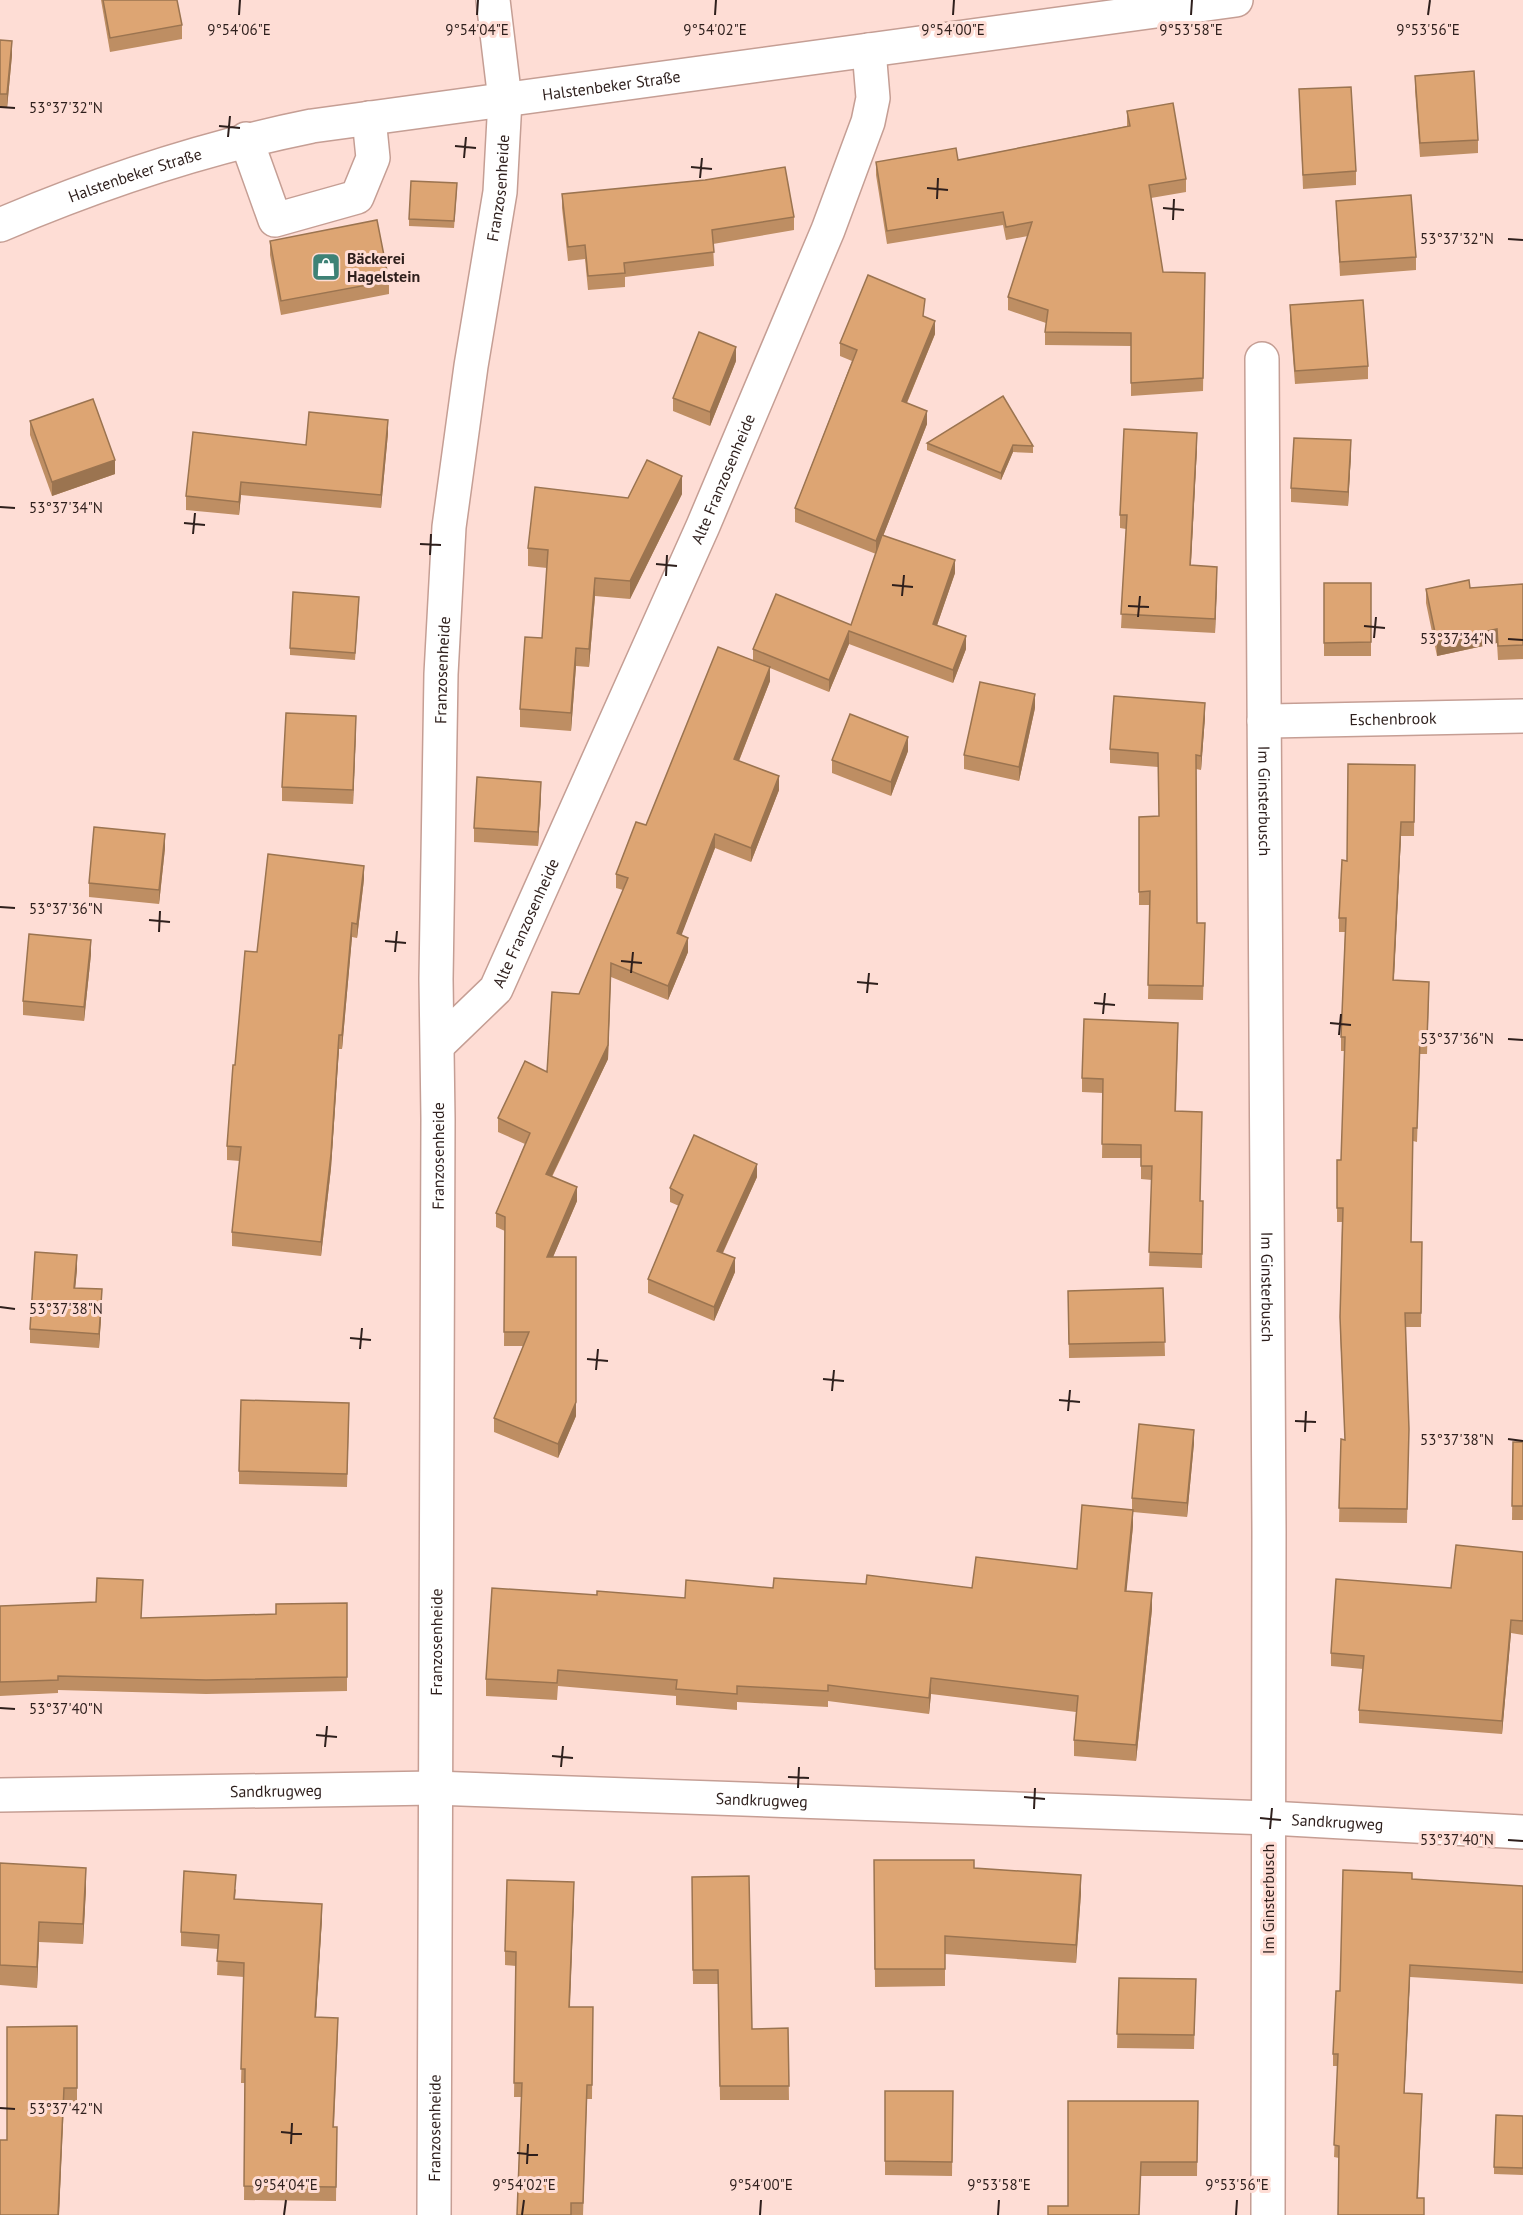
<svg xmlns="http://www.w3.org/2000/svg" width="1523" height="2215" font-family="'PT Sans',sans-serif">
	<style>
		.lines { fill: none; stroke-linecap: round; stroke-linejoin: round }
		.minor-casing { stroke: #c59e94; stroke-width: 36 }
		.minor { stroke: #fff; stroke-width: 33 }
		.wall { fill: #be8e63 }
		.shaded-wall { fill: #9b7450 }
		.building { fill: #dda573; stroke: #9b7450; stroke-width: 1.5 }
		.ticks { fill: none; stroke: #2e1f1c; stroke-width: 2 }
		.labels { text-anchor: middle; dominant-baseline: central; stroke-width: 6; stroke-linejoin: round; paint-order: stroke }
		.street-label { font-size: 16px; fill: #2e1f1c; stroke: #feddd5 }
		.poi-label { font-size: 16px; font-weight: bold; fill: #2e1f1c; stroke: #feddd5; text-anchor: start }
		.ticks-label { font-size: 15px; text-anchor: middle; fill: #2e1f1c; stroke: #feddd5; stroke-width: 6; stroke-linejoin: round; paint-order: stroke }
	</style>
	<rect width="100%" height="100%" fill="#feddd5"/>
	<g class="lines">
		<g class="minor-casing">
			<g id="minor">
				<polyline points="246,139 275,220 357,197 373,158 369,118"/>
				<path id="s1" d="M0 225C101 182 203 148 312 126L1236 0"/>
				<path id="s2" d="M1262 359 1269 1531 1268 2215"/>
				<path id="s3" d="M1264 721 1523 716"/>
				<path id="s4" d="M438 1045 496 989 703 526 828 230 868 122 873 98 869 50"/>
				<path id="s5" d="M0 1795 434 1788 1269 1818 1523 1832"/>
				<path id="s6" d="M434 2215 438 1119 436 979 441 674 449 527 471 366 500 192 505 100 493 0"/>
			</g>
		</g>
		<use href="#minor" class="minor"/>
	</g>
	<g class="wall">
		<polygon points="101,0 177,0 182,25 182,39 110,52"/>
		<polygon points="0,40 12,55 7,108 0,108"/>
		<polygon points="1415,76 1478,140 1478,153 1420,157 1415,90"/>
		<polygon points="1299,89 1356,171 1356,185 1303,189"/>
		<polygon points="1127,111 1186,179 1186,192 1151,198 1163,272 1205,273 1203,391 1131,396 1131,346 1045,345 1045,332 1046,323 1008,310 1008,297 1028,236 1006,240 1003,225 887,244 876,175 876,162 958,160 1127,126"/>
		<polygon points="457,190 454,228 409,226 409,219"/>
		<polygon points="562,194 794,217 794,230 713,244 714,266 625,277 625,287 588,290 585,259 568,261 562,208"/>
		<polygon points="1336,201 1416,257 1416,270 1340,276"/>
		<polygon points="270,241 389,281 389,294 281,315 270,255"/>
		<polygon points="1290,305 1368,366 1368,379 1295,384 1290,319"/>
		<polygon points="924,316 935,334 907,403 927,424 883,536 955,573 937,625 966,649 953,683 849,644 829,692 770,668 770,681 739,761 779,790 751,862 715,848 681,935 688,952 668,1000 611,977 608,1059 552,1177 577,1201 553,1257 576,1416 558,1458 494,1432 494,1418 523,1346 504,1346 505,1231 496,1227 496,1213 525,1144 498,1132 498,1118 547,1072 579,994 623,890 616,888 616,874 646,825 753,661 753,649 851,625 876,554 795,522 795,508 852,361 840,356 840,343"/>
		<polygon points="736,361 710,426 673,411 673,398"/>
		<polygon points="30,421 115,474 52,496 30,435"/>
		<polygon points="388,433 381,508 241,495 239,515 186,510 186,496"/>
		<polygon points="927,443 1033,446 1033,453 1013,452 1001,480 927,450"/>
		<polygon points="1197,447 1191,565 1217,581 1215,633 1121,628 1126,529 1120,528 1120,515"/>
		<polygon points="1351,454 1348,506 1291,502 1291,488"/>
		<polygon points="682,494 630,599 595,596 589,667 576,666 571,731 520,727 520,709 542,638 547,568 528,566 528,548 628,498"/>
		<rect x="1324" y="583" width="47" height="73"/>
		<polygon points="1523,584 1523,659 1498,660 1497,643 1437,656 1426,603 1426,589 1470,588"/>
		<polygon points="359,604 355,660 290,655 290,648"/>
		<polygon points="1035,708 1019,781 964,769 964,755"/>
		<polygon points="1205,717 1201,770 1196,769 1197,923 1205,923 1203,1000 1148,999 1150,905 1139,905 1139,817 1159,816 1158,767 1110,763 1110,749"/>
		<polygon points="356,730 353,804 282,801 282,787"/>
		<polygon points="908,751 891,796 832,773 832,760"/>
		<polygon points="1415,765 1414,836 1401,836 1394,980 1429,996 1427,1054 1420,1054 1417,1142 1413,1141 1411,1242 1422,1242 1421,1327 1405,1327 1409,1429 1407,1523 1339,1522 1341,1439 1345,1440 1340,1331 1342,1222 1337,1222 1337,1160 1341,1160 1345,1051 1341,1051 1341,1037 1345,932 1339,932 1339,918 1347,861"/>
		<polygon points="541,795 538,846 474,842 474,828"/>
		<polygon points="165,848 159,904 89,897 89,883"/>
		<polygon points="364,879 357,938 352,937 342,1049 339,1049 331,1168 321,1256 232,1246 232,1232 240,1161 227,1160 227,1146 235,1065 257,952"/>
		<polygon points="91,954 84,1021 23,1015 23,1001"/>
		<polygon points="1178,1036 1176,1111 1200,1201 1203,1215 1202,1268 1149,1266 1152,1180 1141,1179 1141,1158 1102,1158 1103,1093 1082,1092 1082,1078"/>
		<polygon points="757,1177 723,1253 735,1272 714,1321 648,1293 648,1279 679,1206 670,1202 670,1188"/>
		<polygon points="77,1269 75,1288 102,1303 99,1348 30,1343 30,1329"/>
		<polygon points="1163,1288 1165,1356 1069,1358 1068,1291"/>
		<polygon points="349,1417 347,1487 239,1484 239,1471"/>
		<polygon points="1513,1442 1523,1442 1523,1520 1512,1520"/>
		<polygon points="1194,1443 1187,1517 1133,1512 1133,1526 1126,1591 1152,1609 1136,1761 1074,1756 1074,1740 1076,1712 931,1694 929,1714 828,1701 828,1707 737,1702 737,1710 676,1705 676,1696 558,1686 557,1700 486,1696 486,1679 597,1595 685,1598 773,1588 866,1584 972,1588 1077,1569 1132,1510 1132,1498"/>
		<polygon points="1523,1552 1523,1635 1511,1633 1502,1734 1359,1723 1359,1710 1363,1669 1331,1666 1331,1653 1451,1588"/>
		<polygon points="347,1603 347,1691 206,1694 58,1690 58,1693 0,1696 0,1606 142,1618 276,1614"/>
		<polygon points="874,1860 974,1868 1081,1893 1076,1963 945,1954 945,1986 875,1987"/>
		<polygon points="0,1863 86,1888 83,1944 39,1942 37,1988 0,1985"/>
		<polygon points="692,1877 752,2029 788,2028 789,2100 720,2100 718,1984 693,1984"/>
		<polygon points="1412,1879 1523,1886 1523,1984 1410,1977 1404,2093 1422,2106 1418,2198 1424,2215 1339,2158 1334,2157 1338,2066 1333,2066 1333,2054 1340,1991"/>
		<polygon points="236,1889 235,1899 322,1918 316,2017 338,2032 334,2127 337,2127 336,2201 244,2200 245,2083 241,2083 244,1977 217,1975 218,1949 181,1946 181,1932"/>
		<polygon points="574,1896 570,2007 593,2007 592,2099 587,2099 583,2215 517,2215 521,2097 514,2097 516,1966 505,1965 505,1951"/>
		<polygon points="1119,1978 1196,1979 1194,2049 1117,2048"/>
		<polygon points="77,2026 77,2102 64,2102 59,2215 0,2215 7,2140"/>
		<polygon points="885,2091 953,2091 952,2176 885,2175"/>
		<polygon points="1198,2101 1197,2176 1141,2176 1068,2206"/>
		<polygon points="1523,2116 1523,2175 1494,2174 1494,2167"/>
	</g>
	<g class="shaded-wall">
		<polygon points="12,41 12,55 7,108 7,94"/>
		<polygon points="935,321 935,334 902,414 902,401"/>
		<polygon points="736,347 736,361 710,426 710,412"/>
		<polygon points="927,411 927,424 876,554 876,541"/>
		<polygon points="388,420 388,433 381,508 381,495"/>
		<polygon points="1197,433 1197,447 1190,579 1190,565"/>
		<polygon points="1351,440 1351,454 1348,506 1348,492"/>
		<polygon points="1013,445 1013,452 1001,480 1001,473"/>
		<polygon points="115,460 115,474 52,496 52,482"/>
		<polygon points="682,476 682,494 630,599 630,581"/>
		<polygon points="241,482 241,495 239,515 239,502"/>
		<polygon points="955,560 955,573 933,637 933,624"/>
		<polygon points="1217,567 1217,581 1215,633 1215,619"/>
		<polygon points="595,578 595,596 589,667 589,649"/>
		<polygon points="1497,629 1497,643 1437,656 1437,642"/>
		<polygon points="849,631 849,644 829,692 829,680"/>
		<polygon points="966,636 966,649 953,683 953,670"/>
		<polygon points="576,648 576,666 571,731 571,713"/>
		<polygon points="770,667 770,681 734,773 734,759"/>
		<polygon points="1035,694 1035,708 1019,781 1019,767"/>
		<polygon points="1205,703 1205,717 1201,770 1201,756"/>
		<polygon points="356,716 356,730 353,804 353,790"/>
		<polygon points="908,737 908,751 891,796 891,782"/>
		<polygon points="779,776 779,790 751,862 751,848"/>
		<polygon points="541,782 541,795 538,846 538,832"/>
		<polygon points="1401,822 1401,836 1393,994 1393,980"/>
		<polygon points="165,834 165,848 159,904 159,890"/>
		<polygon points="715,834 715,848 677,947 677,933"/>
		<polygon points="364,866 364,879 357,938 357,924"/>
		<polygon points="352,923 352,937 342,1049 342,1035"/>
		<polygon points="688,938 688,952 668,1000 668,986"/>
		<polygon points="91,940 91,954 84,1021 84,1007"/>
		<polygon points="611,963 608,1059 546,1188 546,1174"/>
		<polygon points="339,1035 339,1049 331,1168 321,1256 321,1242"/>
		<polygon points="757,1164 757,1177 717,1265 717,1251"/>
		<polygon points="577,1187 577,1201 547,1271 547,1257"/>
		<polygon points="77,1255 77,1269 74,1301 74,1288"/>
		<polygon points="576,1257 576,1416 558,1458 558,1444"/>
		<polygon points="735,1258 735,1272 714,1321 714,1307"/>
		<polygon points="102,1289 102,1303 99,1348 99,1334"/>
		<polygon points="1194,1430 1194,1443 1187,1517 1187,1503"/>
		<polygon points="1133,1510 1133,1526 1125,1607 1125,1591"/>
		<polygon points="1152,1593 1152,1609 1136,1761 1136,1745"/>
		<polygon points="1511,1620 1511,1633 1502,1734 1502,1721"/>
		<polygon points="931,1678 931,1694 929,1714 929,1698"/>
		<polygon points="86,1868 86,1888 83,1944 83,1924"/>
		<polygon points="1081,1875 1081,1893 1076,1963 1076,1945"/>
		<polygon points="574,1882 574,1896 569,2021 569,2007"/>
		<polygon points="322,1904 322,1918 315,2031 315,2017"/>
		<polygon points="39,1922 39,1942 37,1988 37,1967"/>
		<polygon points="1410,1965 1410,1977 1404,2105 1404,2093"/>
		<polygon points="64,2088 59,2215 58,2215"/>
	</g>
	<g class="building">
		<polygon points="103,0 177,0 182,25 110,38"/>
		<polygon points="0,40 12,41 7,94 0,94"/>
		<polygon points="1474,71 1478,140 1420,143 1415,76"/>
		<polygon points="1351,87 1356,171 1303,175 1299,89"/>
		<polygon points="1173,103 1186,179 1149,185 1163,272 1205,273 1203,378 1131,383 1131,333 1045,332 1048,310 1008,297 1032,222 1006,227 1003,212 887,231 876,162 956,148 958,160 1130,126 1127,111"/>
		<polygon points="785,167 794,217 712,230 714,252 624,263 625,273 588,276 585,245 568,247 562,194 705,180"/>
		<polygon points="411,181 457,183 454,221 409,219"/>
		<polygon points="1411,195 1416,257 1340,262 1336,201"/>
		<polygon points="377,220 389,281 281,301 270,241"/>
		<polygon points="868,275 925,299 923,316 935,321 902,401 927,411 876,541 795,508 857,350 840,343"/>
		<polygon points="1363,300 1368,366 1295,371 1290,305"/>
		<polygon points="699,332 736,347 710,412 673,398"/>
		<polygon points="1003,396 1033,446 1013,445 1001,473 927,443"/>
		<polygon points="93,399 115,460 52,482 30,421"/>
		<polygon points="309,412 388,420 381,495 241,482 239,502 186,496 193,432 306,445"/>
		<polygon points="1124,429 1197,433 1190,565 1217,567 1215,619 1121,614 1127,515 1120,515"/>
		<polygon points="1294,438 1351,440 1348,492 1291,488"/>
		<polygon points="647,460 682,476 630,581 595,578 589,649 576,648 571,713 520,709 525,637 542,638 548,550 528,548 535,487 628,498"/>
		<polygon points="882,535 955,560 933,624 966,636 953,670 849,631 829,680 753,649 776,594 851,625"/>
		<polygon points="1469,580 1470,588 1523,584 1523,645 1498,646 1497,629 1437,642 1426,589"/>
		<polygon points="1324,583 1371,583 1371,642 1324,643"/>
		<polygon points="293,592 359,597 355,653 290,648"/>
		<polygon points="718,647 770,667 734,759 779,776 751,848 715,834 677,933 688,938 668,986 611,963 608,1045 546,1174 577,1187 547,1257 576,1257 576,1402 558,1444 494,1418 529,1332 504,1332 505,1217 496,1213 530,1133 498,1118 525,1061 547,1072 552,992 579,994 628,878 616,874 636,822 646,825"/>
		<polygon points="980,682 1035,694 1019,767 964,755"/>
		<polygon points="1114,696 1205,703 1201,756 1196,755 1197,923 1205,923 1203,986 1148,985 1150,891 1139,892 1139,817 1159,816 1158,753 1110,749"/>
		<polygon points="286,713 356,716 353,790 282,787"/>
		<polygon points="850,714 908,737 891,782 832,760"/>
		<polygon points="1348,764 1415,765 1414,822 1401,822 1393,980 1429,982 1427,1040 1420,1040 1417,1128 1413,1128 1411,1242 1422,1242 1421,1313 1405,1313 1409,1429 1407,1509 1339,1508 1341,1439 1345,1440 1340,1317 1343,1208 1337,1208 1337,1160 1341,1160 1345,1037 1341,1037 1346,918 1339,918 1342,860 1347,861"/>
		<polygon points="477,777 541,782 538,832 474,828"/>
		<polygon points="94,827 165,834 159,890 89,883"/>
		<polygon points="268,854 364,866 357,924 352,923 342,1035 339,1035 331,1154 321,1242 232,1232 241,1147 227,1146 233,1065 235,1065 245,951 257,952"/>
		<polygon points="29,934 91,940 84,1007 23,1001"/>
		<polygon points="1084,1019 1178,1023 1175,1111 1202,1112 1200,1201 1203,1201 1202,1254 1149,1252 1152,1166 1141,1166 1141,1145 1102,1144 1103,1079 1082,1078"/>
		<polygon points="694,1135 757,1164 717,1251 735,1258 714,1307 648,1279 683,1195 670,1188"/>
		<polygon points="35,1252 77,1255 74,1288 102,1289 99,1334 30,1329"/>
		<polygon points="1163,1288 1165,1342 1069,1344 1068,1291"/>
		<polygon points="241,1400 349,1403 347,1474 239,1471"/>
		<polygon points="1139,1424 1194,1430 1187,1503 1132,1498"/>
		<polygon points="1513,1442 1523,1442 1523,1506 1512,1506"/>
		<polygon points="1082,1505 1133,1510 1125,1591 1152,1593 1136,1745 1074,1740 1078,1696 931,1678 929,1698 828,1685 828,1691 737,1686 737,1694 676,1689 677,1680 558,1670 557,1683 486,1679 492,1588 597,1595 597,1591 685,1598 686,1580 773,1588 774,1578 866,1584 867,1575 972,1588 976,1557 1077,1569"/>
		<polygon points="1456,1545 1523,1552 1523,1621 1511,1620 1502,1721 1359,1710 1364,1656 1331,1653 1336,1579 1451,1588"/>
		<polygon points="97,1578 143,1580 141,1618 276,1614 276,1604 347,1603 347,1677 206,1680 58,1676 58,1680 0,1682 0,1606 96,1602"/>
		<polygon points="874,1860 974,1860 974,1868 1081,1875 1076,1945 945,1936 945,1969 875,1969"/>
		<polygon points="0,1863 86,1868 83,1924 39,1922 37,1967 0,1965"/>
		<polygon points="1343,1870 1412,1873 1412,1879 1523,1886 1523,1972 1410,1965 1404,2093 1422,2094 1417,2198 1424,2198 1424,2215 1338,2215 1339,2146 1334,2145 1338,2054 1333,2054 1336,1991 1340,1991"/>
		<polygon points="184,1871 236,1875 234,1899 322,1904 315,2017 338,2018 333,2127 337,2127 336,2187 244,2186 245,2069 241,2069 244,1963 217,1961 219,1935 181,1932"/>
		<polygon points="749,1876 752,2029 788,2028 789,2086 720,2086 718,1970 693,1970 692,1877"/>
		<polygon points="507,1880 574,1882 569,2007 593,2007 592,2085 587,2085 583,2203 571,2203 571,2215 517,2215 522,2083 514,2083 516,1952 505,1951"/>
		<polygon points="1119,1978 1196,1979 1194,2035 1117,2034"/>
		<polygon points="77,2026 77,2088 64,2088 58,2215 0,2215 0,2140 7,2140 7,2027"/>
		<polygon points="885,2091 953,2091 952,2162 885,2161"/>
		<polygon points="1068,2101 1198,2101 1197,2162 1141,2162 1139,2215 1048,2215 1048,2206 1068,2206"/>
		<polygon points="1496,2115 1523,2116 1523,2168 1494,2167"/>
	</g>
	<path class="ticks" d="M239 15 240 0M477 15 478 0M715 15 716 0M953 15 954 0M1191 15 1192 0M1428 15 1430 0M0 107 15 108M219 126 240 128M228 137 230 116M455 146 476 148M464 158 466 137M691 167 712 169M700 178 702 158M927 188 948 190M937 199 938 178M1163 208 1184 210M1173 220 1174 199M1508 239 1523 240M0 507 15 508M184 523 205 525M193 534 195 513M420 544 441 545M430 555 431 534M656 564 677 566M666 576 667 555M892 585 913 587M902 596 904 575M1128 606 1149 607M1138 617 1140 596M1364 626 1385 628M1374 638 1376 617M1508 639 1523 640M0 907 15 908M149 920 170 922M159 932 160 911M385 941 406 943M395 952 397 931M621 961 642 963M631 973 633 952M857 982 878 984M867 993 869 973M1094 1003 1115 1005M1103 1014 1105 993M1330 1023 1351 1025M1339 1035 1341 1014M1508 1039 1523 1040M0 1307 15 1309M350 1338 371 1340M360 1349 362 1328M587 1359 608 1361M596 1370 598 1349M823 1379 844 1381M832 1391 834 1370M1059 1400 1080 1402M1068 1411 1070 1390M1295 1421 1316 1422M1305 1432 1306 1411M1508 1439 1523 1441M0 1708 15 1709M316 1735 337 1737M325 1747 327 1726M552 1756 573 1758M561 1767 563 1746M788 1777 809 1778M798 1788 799 1767M1024 1797 1045 1799M1034 1809 1035 1788M1260 1818 1281 1820M1270 1829 1272 1808M1508 1840 1523 1841M0 2108 15 2109M281 2132 302 2134M291 2144 292 2123M517 2153 538 2155M527 2164 528 2144M284 2215 286 2200M522 2215 524 2200M760 2215 761 2200M998 2215 999 2200M1236 2215 1237 2200"/>
	<defs>
		<g id="shop-square" transform="scale(1.5)"><rect x="-9" y="-9" width="18" height="18" rx="4" fill="#3e8276" stroke="#feddd5"/><path d="M-5-2.5h2.3a2.7 3.5 0 0 1 5.4 0H5L5.5 6h-11ZM-1.5-2.5h3a1.5 2.3 0 0 0-3 0Z" fill="#fff"/></g>
	</defs>
	<g fill-rule="evenodd">
		<use href="#shop-square" x="326" y="267"/>
	</g>
	<g class="labels">
		<g class="street-label">
			<text stroke="none"><textPath href="#s1" startOffset="630">Halstenbeker Straße</textPath></text>
			<text stroke="none"><textPath href="#s1" startOffset="144">Halstenbeker Straße</textPath></text>
			<text stroke="none"><textPath href="#s6" startOffset="2031">Franzosenheide</textPath></text>
			<text stroke="none"><textPath href="#s4" startOffset="639">Alte Franzosenheide</textPath></text>
			<text stroke="none"><textPath href="#s6" startOffset="1545">Franzosenheide</textPath></text>
			<text stroke="none"><textPath href="#s3" startOffset="129">Eschenbrook</textPath></text>
			<text stroke="none"><textPath href="#s2" startOffset="442">Im Ginsterbusch</textPath></text>
			<text stroke="none"><textPath href="#s4" startOffset="153">Alte Franzosenheide</textPath></text>
			<text stroke="none"><textPath href="#s6" startOffset="1059">Franzosenheide</textPath></text>
			<text stroke="none"><textPath href="#s2" startOffset="928">Im Ginsterbusch</textPath></text>
			<text stroke="none"><textPath href="#s6" startOffset="573">Franzosenheide</textPath></text>
			<text stroke="none"><textPath href="#s5" startOffset="276">Sandkrugweg</textPath></text>
			<text stroke="none"><textPath href="#s5" startOffset="762">Sandkrugweg</textPath></text>
			<text stroke="none"><textPath href="#s5" startOffset="1338">Sandkrugweg</textPath></text>
			<text transform="translate(1268 1899) rotate(-90)">Im Ginsterbusch</text>
			<text stroke="none"><textPath href="#s6" startOffset="87">Franzosenheide</textPath></text>
		</g>
		<g class="poi-label">
			<text x="347" y="258">Bäckerei<tspan x="347" dy="18">Hagelstein</tspan></text>
		</g>
	</g>
	<g class="ticks-label">
		<text x="239" y="35">9°54'06"E</text>
		<text x="477" y="35">9°54'04"E</text>
		<text x="715" y="35">9°54'02"E</text>
		<text x="953" y="35">9°54'00"E</text>
		<text x="1191" y="35">9°53'58"E</text>
		<text x="1428" y="35">9°53'56"E</text>
		<text x="66" y="113">53°37'32"N</text>
		<text x="1457" y="244">53°37'32"N</text>
		<text x="66" y="513">53°37'34"N</text>
		<text x="1457" y="644">53°37'34"N</text>
		<text x="66" y="914">53°37'36"N</text>
		<text x="1457" y="1044">53°37'36"N</text>
		<text x="66" y="1314">53°37'38"N</text>
		<text x="1457" y="1445">53°37'38"N</text>
		<text x="66" y="1714">53°37'40"N</text>
		<text x="1457" y="1845">53°37'40"N</text>
		<text x="66" y="2114">53°37'42"N</text>
		<text x="286" y="2190">9°54'04"E</text>
		<text x="524" y="2190">9°54'02"E</text>
		<text x="761" y="2190">9°54'00"E</text>
		<text x="999" y="2190">9°53'58"E</text>
		<text x="1237" y="2190">9°53'56"E</text>
	</g>
</svg>
